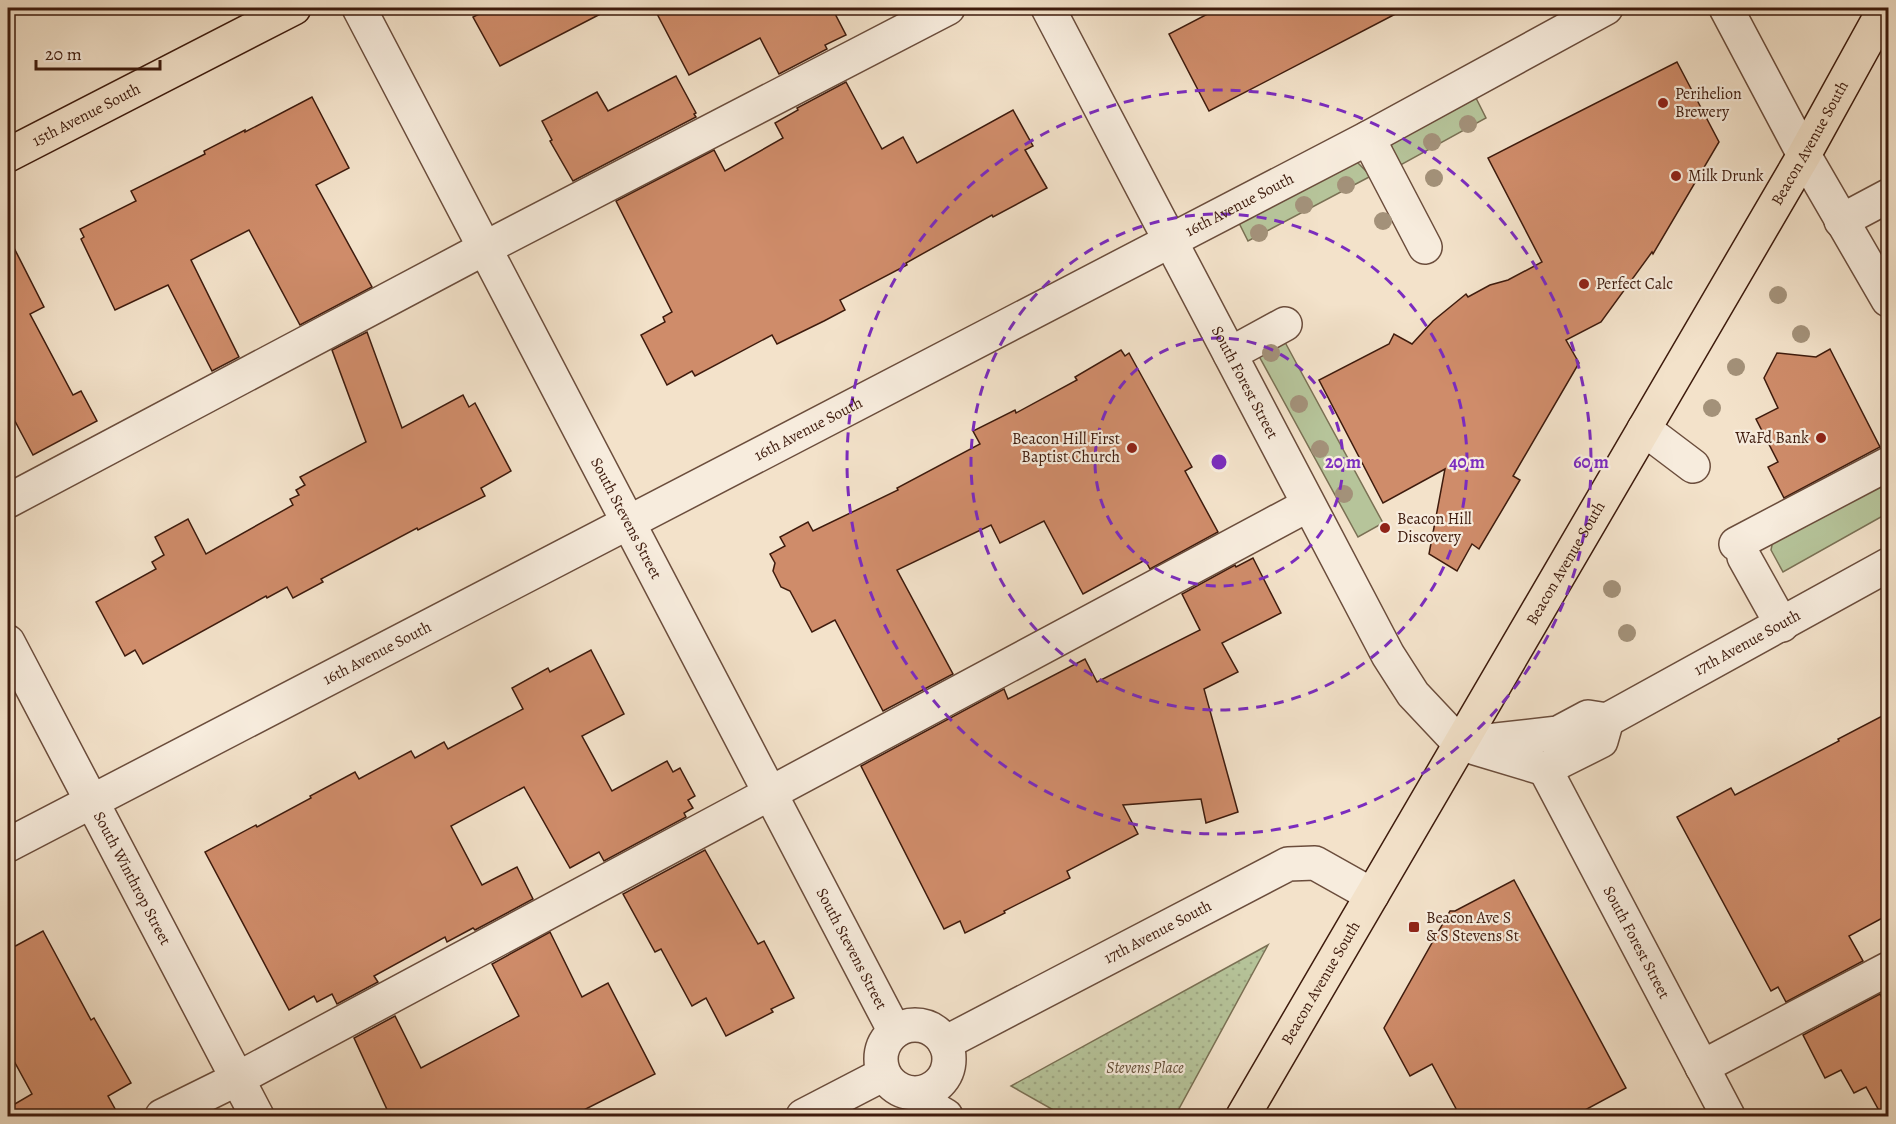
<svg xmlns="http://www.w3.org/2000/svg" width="1896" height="1124" font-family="Alegreya,serif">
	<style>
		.grass { fill: #b6c49a; stroke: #7a7054; stroke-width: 1.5 }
		.park { fill: url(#park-dots); stroke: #7a7054; stroke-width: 1.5 }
		.building { fill: #cf8c6a; stroke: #3e1b0d; stroke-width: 1.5 }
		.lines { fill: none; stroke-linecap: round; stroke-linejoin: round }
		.minor-casing { stroke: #6b4d3c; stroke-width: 36 }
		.major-casing { stroke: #3e1b0d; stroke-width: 36 }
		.minor { stroke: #f7ecdd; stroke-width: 33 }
		.major { stroke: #f3e2ca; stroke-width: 33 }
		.tree { fill: #a39179 }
		.ring { fill: none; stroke: #7b2cbf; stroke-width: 3; stroke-dasharray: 10 8 }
		.poi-dot { fill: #8f2418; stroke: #f7ecdd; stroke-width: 2 }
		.labels { text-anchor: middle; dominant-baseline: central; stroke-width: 4.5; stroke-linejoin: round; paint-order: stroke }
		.poi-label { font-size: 16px; fill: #3e1b0d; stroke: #f7ecdd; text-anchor: start }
		.street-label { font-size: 16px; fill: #3e1b0d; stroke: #f7ecdd }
		.park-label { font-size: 16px; font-style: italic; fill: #624e37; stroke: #f7ecdd }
		.centre { fill: #7b2cbf; stroke: #f7ecdd; stroke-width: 3 }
		.ring-label { font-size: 18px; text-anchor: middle; font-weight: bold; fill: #7b2cbf; stroke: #f7ecdd; stroke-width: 4.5; stroke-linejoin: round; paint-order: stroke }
	</style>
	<defs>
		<pattern id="park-dots" width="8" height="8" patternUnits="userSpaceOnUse" patternTransform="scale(1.5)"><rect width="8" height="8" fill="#b6c49a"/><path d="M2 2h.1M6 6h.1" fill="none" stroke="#9ea884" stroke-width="1.8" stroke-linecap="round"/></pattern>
	</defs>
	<rect width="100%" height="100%" fill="#f3e2ca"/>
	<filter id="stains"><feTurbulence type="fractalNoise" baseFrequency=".00333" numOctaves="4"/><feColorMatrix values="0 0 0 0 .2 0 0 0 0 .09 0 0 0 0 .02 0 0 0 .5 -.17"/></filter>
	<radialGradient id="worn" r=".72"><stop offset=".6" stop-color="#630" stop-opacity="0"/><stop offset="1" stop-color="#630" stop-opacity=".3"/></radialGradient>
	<g class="grass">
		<polygon points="1476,98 1486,118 1397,167 1391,144"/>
		<polygon points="1357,162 1371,176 1248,241 1239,223"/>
		<polygon points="1280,333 1383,523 1358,537 1254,347"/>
		<polygon points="1888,474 1888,513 1783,572 1771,550 1773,540"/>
	</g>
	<polygon class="park" points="1268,945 1175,1116 1064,1116 1011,1086"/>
	<g class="building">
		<polygon points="491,8 612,8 500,66 473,17"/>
		<polygon points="654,8 832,8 846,35 825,45 827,49 779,74 760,38 689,75"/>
		<polygon points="1219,8 1407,8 1209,111 1169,34"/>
		<polygon points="1677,62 1719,142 1653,254 1652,252 1601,322 1566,340 1579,363 1513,476 1520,480 1479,549 1472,544 1457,571 1429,554 1445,469 1383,503 1319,380 1389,344 1394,334 1412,344 1433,321 1466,294 1468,297 1490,285 1508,280 1542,262 1488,158"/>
		<polygon points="676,76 696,113 694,114 696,117 573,181 550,141 552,140 542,121 597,92 608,111"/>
		<polygon points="846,82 882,149 903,137 917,163 1013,110 1033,146 1025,150 1047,188 993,217 992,215 906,263 907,265 840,300 845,310 824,321 777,344 772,335 695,376 692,371 667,385 641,335 665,322 663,317 672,312 616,201 714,150 725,171 783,138 775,123 798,110 797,108"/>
		<polygon points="312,97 349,168 316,185 372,287 300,325 249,230 191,260 239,357 212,371 168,285 115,310 81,239 84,237 80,229 136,201 131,191 205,154 204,151 245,130 245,132"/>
		<polygon points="8,236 44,307 30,314 73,395 81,391 97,421 33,455 8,408"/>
		<polygon points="367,332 402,428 463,395 469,407 475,403 511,471 481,488 485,496 418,530 417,528 321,579 323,582 293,598 287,587 267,598 266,596 143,664 135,650 125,656 96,602 156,569 152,562 164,555 155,537 188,519 206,554 293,505 290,499 299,495 296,490 305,485 300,477 366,442 332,350"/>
		<polygon points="1830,349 1880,447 1784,498 1768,467 1778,462 1756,419 1778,408 1764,378 1777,353 1816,357"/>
		<polygon points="1121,350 1125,356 1129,353 1192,467 1185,471 1218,532 1150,569 1145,560 1083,594 1044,521 1000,543 991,525 897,570 953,674 883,711 835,620 812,632 790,591 781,587 773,571 775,563 770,554 785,546 780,537 808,522 813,531 898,490 897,488 980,444 973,431 1015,410 1016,413 1077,380 1075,377"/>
		<polygon points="1253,558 1281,613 1222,643 1238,672 1204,689 1238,812 1206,823 1201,799 1123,805 1138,834 1067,871 1070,878 1004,911 1005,913 965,933 960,921 944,929 861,766 1004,689 1008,699 1085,659 1097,682 1200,630 1182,594 1235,565 1236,567"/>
		<polygon points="591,650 624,714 582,736 612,791 667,761 673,772 680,768 695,796 688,800 693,808 684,813 686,817 604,861 599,852 570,868 524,787 451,826 482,885 517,867 533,899 475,930 473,928 447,942 445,937 374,976 378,982 337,1004 332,994 317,1002 314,996 289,1010 205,852 256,825 257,827 311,798 310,796 355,772 359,779 411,751 415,758 444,742 448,749 523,709 512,688 548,668 550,672"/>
		<polygon points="1888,713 1888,915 1849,936 1863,961 1786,1002 1778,987 1771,991 1677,817 1731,788 1735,795 1839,741 1838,739"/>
		<polygon points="705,850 758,944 764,941 794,998 771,1009 773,1012 726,1036 706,998 692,1006 661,949 655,952 623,894"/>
		<polygon points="1514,880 1626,1088 1574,1116 1460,1116 1432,1064 1410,1076 1384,1028 1450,911 1455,911"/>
		<polygon points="43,931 91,1020 94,1018 131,1083 108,1096 119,1116 8,1116 8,1108 32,1094 8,1050 8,950"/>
		<polygon points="550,932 582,997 608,983 655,1074 572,1116 390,1116 354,1038 395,1016 421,1068 519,1016 492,964"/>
		<polygon points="1880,994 1888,1010 1888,1116 1882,1116 1866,1087 1854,1093 1841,1070 1825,1078 1803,1035"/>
	</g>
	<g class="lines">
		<g class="minor-casing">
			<g id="minor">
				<path id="s1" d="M359 8 894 1030"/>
				<path id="s2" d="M1048 8 1388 655 1413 694 1460 744"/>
				<polyline points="1726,8 1804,155 1888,300"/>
				<polyline points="1368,138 1425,247"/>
				<polyline points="1841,221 1888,196"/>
				<polyline points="1230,354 1285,324"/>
				<polyline points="1644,429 1693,466"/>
				<polyline points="8,501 485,248 948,8"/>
				<polyline points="1736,544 1888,464"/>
				<polyline points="1744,557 1782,625"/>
				<path id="s3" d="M8 642 257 1116"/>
				<path id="s4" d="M1460 744 1558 733 1588 717 1607 720 1888 565"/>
				<polyline points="1475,748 1545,769 1601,741 1607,720"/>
				<path id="s5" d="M1545 769 1728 1116"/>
				<path id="s6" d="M8 845 1368 138 1606 8"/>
				<circle cx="915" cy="1059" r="34"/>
				<path id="s7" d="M945 1043 1288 864 1315 863 1372 895"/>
				<polyline points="1702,1067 1888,969"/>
				<polyline points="925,1092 936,1110 946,1116"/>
				<polyline points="162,1116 237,1079 1308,505"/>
				<polyline points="803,1116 884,1074"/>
			</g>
		</g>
		<g class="major-casing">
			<g id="major">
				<path id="s8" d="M8 155 294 8"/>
				<path id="s9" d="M1243 1116 1804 155 1885 8"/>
			</g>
		</g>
		<use href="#minor" class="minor"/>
		<use href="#major" class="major"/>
	</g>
	<g class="tree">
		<circle cx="1468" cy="124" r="9"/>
		<circle cx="1432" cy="142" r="9"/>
		<circle cx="1434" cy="178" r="9"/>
		<circle cx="1346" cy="185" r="9"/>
		<circle cx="1304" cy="205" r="9"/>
		<circle cx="1383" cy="221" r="9"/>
		<circle cx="1259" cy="233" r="9"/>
		<circle cx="1778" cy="295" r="9"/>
		<circle cx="1801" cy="334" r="9"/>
		<circle cx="1271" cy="353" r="9"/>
		<circle cx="1736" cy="367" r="9"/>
		<circle cx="1299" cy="404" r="9"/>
		<circle cx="1712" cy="408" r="9"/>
		<circle cx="1320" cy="449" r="9"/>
		<circle cx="1344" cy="494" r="9"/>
		<circle cx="1612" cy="589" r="9"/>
		<circle cx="1627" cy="633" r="9"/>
	</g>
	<g class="ring">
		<circle cx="1219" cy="462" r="124"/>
		<circle cx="1219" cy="462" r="248"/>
		<circle cx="1219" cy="462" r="372"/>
	</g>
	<g class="poi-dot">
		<circle cx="1663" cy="103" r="6"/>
		<circle cx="1676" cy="176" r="6"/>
		<circle cx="1584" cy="284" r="6"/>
		<circle cx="1821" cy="438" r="6"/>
		<circle cx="1132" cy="448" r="6"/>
		<circle cx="1385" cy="528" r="6"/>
		<rect x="1408" y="921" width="12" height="12" rx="3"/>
	</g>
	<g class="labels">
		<g class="poi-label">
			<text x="1675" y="94">Perihelion<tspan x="1675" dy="18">Brewery</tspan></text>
			<text x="1688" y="176">Milk Drunk</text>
			<text x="1596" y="284">Perfect Calc</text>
			<text x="1809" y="438" text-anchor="end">WaFd Bank</text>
			<text x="1120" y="439" text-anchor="end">Beacon Hill First<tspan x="1120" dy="18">Baptist Church</tspan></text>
			<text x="1397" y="519">Beacon Hill<tspan x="1397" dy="18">Discovery</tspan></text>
			<text x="1426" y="918">Beacon Ave S<tspan x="1426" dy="18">&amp; S Stevens St</tspan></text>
		</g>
		<g class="street-label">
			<text stroke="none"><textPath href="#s8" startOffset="88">15th Avenue South</textPath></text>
			<text stroke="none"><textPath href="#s9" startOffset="1126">Beacon Avenue South</textPath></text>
			<text stroke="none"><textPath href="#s6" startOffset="1388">16th Avenue South</textPath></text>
			<text stroke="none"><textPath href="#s2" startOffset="423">South Forest Street</textPath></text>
			<text stroke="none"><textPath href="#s6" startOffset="902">16th Avenue South</textPath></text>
			<text stroke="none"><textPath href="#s1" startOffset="576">South Stevens Street</textPath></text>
			<text stroke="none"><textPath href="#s9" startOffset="640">Beacon Avenue South</textPath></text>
			<text stroke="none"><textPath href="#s4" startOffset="312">17th Avenue South</textPath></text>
			<text stroke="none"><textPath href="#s6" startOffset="416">16th Avenue South</textPath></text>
			<text stroke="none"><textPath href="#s3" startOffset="267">South Winthrop Street</textPath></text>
			<text stroke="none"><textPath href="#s7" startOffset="240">17th Avenue South</textPath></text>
			<text stroke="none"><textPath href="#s5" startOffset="196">South Forest Street</textPath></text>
			<text stroke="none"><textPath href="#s1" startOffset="1062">South Stevens Street</textPath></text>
			<text stroke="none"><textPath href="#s9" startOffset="154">Beacon Avenue South</textPath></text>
		</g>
		<g class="park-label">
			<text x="1145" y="1068">Stevens Place</text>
		</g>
	</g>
	<circle cx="1219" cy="462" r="9" class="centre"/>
	<g class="ring-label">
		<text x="1343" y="468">20 m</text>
		<text x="1467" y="468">40 m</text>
		<text x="1591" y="468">60 m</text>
	</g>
	<rect width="1896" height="1124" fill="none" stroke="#f3e2ca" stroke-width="30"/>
	<rect x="9" y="9" width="1878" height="1106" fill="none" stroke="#3e1b0d" stroke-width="3"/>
	<rect x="15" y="15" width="1866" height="1094" fill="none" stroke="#3e1b0d" stroke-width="1.5"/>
	<path d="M36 60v9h124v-9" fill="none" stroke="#3e1b0d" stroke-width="3"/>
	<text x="45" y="60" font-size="18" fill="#3e1b0d" stroke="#f7ecdd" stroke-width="4.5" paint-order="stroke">20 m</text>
	<rect width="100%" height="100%" filter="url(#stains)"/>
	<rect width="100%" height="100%" fill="url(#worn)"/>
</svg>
